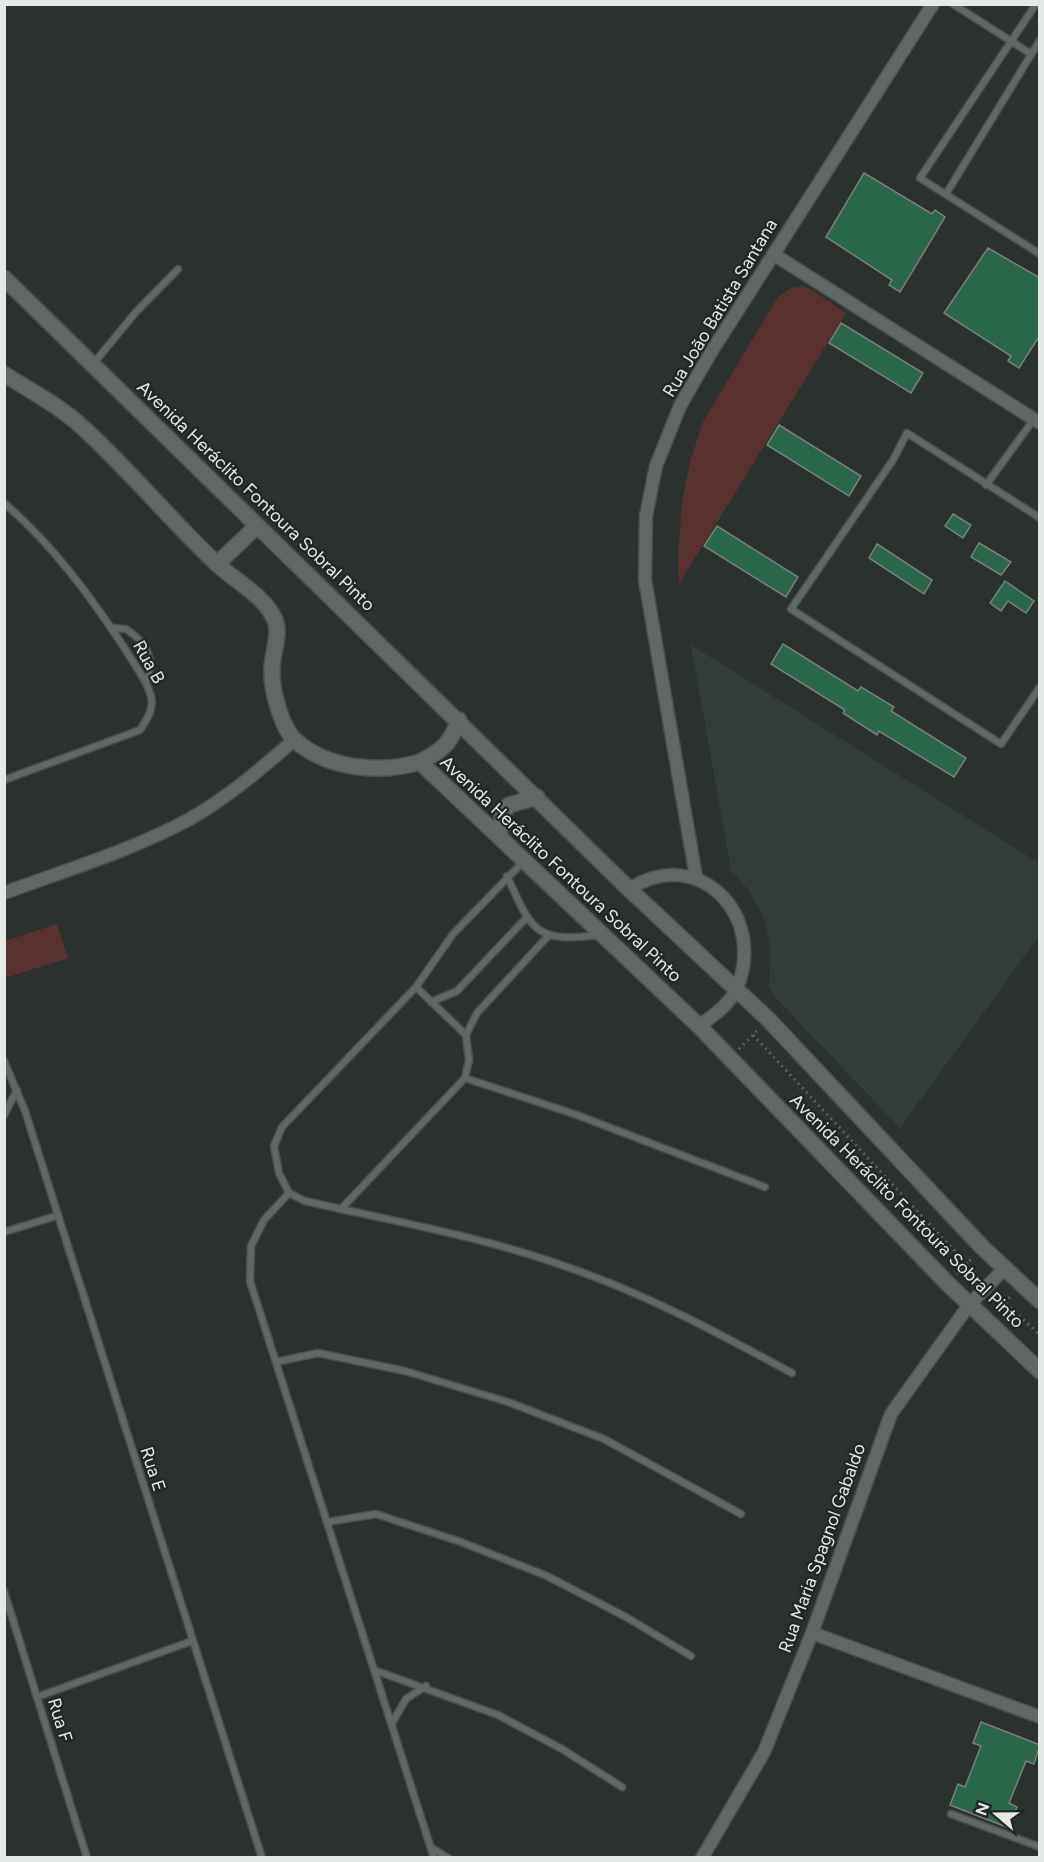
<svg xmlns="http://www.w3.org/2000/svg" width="1044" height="1862" font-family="Figtree,sans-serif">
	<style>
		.built { fill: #323d37 }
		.green { fill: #5a322d }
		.building { fill: #2a664a; stroke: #7a807c; stroke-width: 1.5 }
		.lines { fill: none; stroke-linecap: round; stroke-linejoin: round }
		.service-casing { stroke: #4a4f4c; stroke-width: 9 }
		.minor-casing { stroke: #4a4f4c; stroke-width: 15 }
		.tertiary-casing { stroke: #4a4f4c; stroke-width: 18 }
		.path { stroke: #666c69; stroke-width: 3; stroke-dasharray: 1.5 4.5; stroke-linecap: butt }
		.service { stroke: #616764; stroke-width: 6 }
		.minor { stroke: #616764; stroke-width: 12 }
		.tertiary { stroke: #616764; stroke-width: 15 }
		.labels { text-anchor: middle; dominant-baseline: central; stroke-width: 4.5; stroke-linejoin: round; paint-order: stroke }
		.street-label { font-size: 18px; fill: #e5e9e6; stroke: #212724 }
	</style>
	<rect width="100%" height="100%" fill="#2b312e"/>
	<polygon class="built" points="691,645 1039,863 1039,936 900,1128 774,996 769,985 771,948 763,915 749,891 731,870"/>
	<g class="green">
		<polygon points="803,286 814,291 846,313 679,584 679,543 682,502 690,462 703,422 778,297 791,288"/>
		<polygon points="57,924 68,958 5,978 5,941"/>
	</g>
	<g class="building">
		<polygon points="864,173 932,214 935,210 945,217 900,292 889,285 892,280 826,237"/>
		<polygon points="988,248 1040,278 1040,335 1019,368 1008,361 1011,356 944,313"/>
		<polygon points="841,323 923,373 911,393 829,343"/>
		<polygon points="779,425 861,476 849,496 767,445"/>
		<polygon points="953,514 971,525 963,538 945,526"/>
		<polygon points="717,526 798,577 786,597 704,546"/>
		<polygon points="979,543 1011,562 1001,575 971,557"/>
		<polygon points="877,544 932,580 924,594 869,558"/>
		<polygon points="1005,581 1034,601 1026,613 1008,601 1001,611 990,603"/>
		<polygon points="783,644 858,691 861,687 894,707 891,711 966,758 954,777 879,731 877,735 843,713 845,710 771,664"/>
		<polygon points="981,1722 1040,1745 1034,1764 1026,1761 1009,1803 1017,1807 1009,1828 950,1805 958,1784 965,1787 981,1746 973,1743"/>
	</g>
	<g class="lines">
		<g class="service-casing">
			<g id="service">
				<polyline points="953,4 1031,54"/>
				<polyline points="1036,4 920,178 1040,254"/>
				<polyline points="946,194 1040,40"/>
				<polyline points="93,364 136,312 178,269"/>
				<polyline points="986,485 1034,419"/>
				<path d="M4 503C53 545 92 598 127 652 135 666 147 680 151 696 154 710 147 719 140 730L4 780"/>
				<polyline points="1040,518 907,433 893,460 791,609 1001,744 1040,687"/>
				<path d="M112 628 126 629C146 642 156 659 146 682"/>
				<path d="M507 876C532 931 535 943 599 935"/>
				<polyline points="416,987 466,1035 469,1060 465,1078 341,1209 305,1201 289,1193 279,1173 274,1146 282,1127 416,987 453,934 524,861"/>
				<polyline points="431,1002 457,991 527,917"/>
				<polyline points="466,1035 477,1013 549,935"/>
				<polyline points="4,1061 25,1111 262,1858"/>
				<polyline points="465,1078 577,1115 765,1187"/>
				<polyline points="4,1115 17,1090"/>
				<polyline points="289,1193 264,1220 251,1246 250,1281 434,1858"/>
				<path d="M341 1209C418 1226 496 1241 570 1268 648 1295 720 1334 792 1373"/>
				<polyline points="4,1232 56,1216"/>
				<polyline points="276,1362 318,1353 405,1371 508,1402 604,1439 741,1514"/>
				<polyline points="327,1522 376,1514 461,1542 547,1576 626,1617 691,1656"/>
				<polyline points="4,1591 87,1858"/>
				<polyline points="374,1670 498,1715 562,1749 622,1787"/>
				<polyline points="37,1697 192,1641"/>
				<polyline points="392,1723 406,1699 426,1686"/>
				<polyline points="951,1814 1040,1847"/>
				<polyline points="432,1848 448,1858"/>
			</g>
		</g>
		<g class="minor-casing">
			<g id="minor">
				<polyline points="773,254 1040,423"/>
				<polyline points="696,877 645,580 646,516 656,466 680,406 710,354 933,4"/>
				<path d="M629 889C699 844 767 916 737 988 730 1004 713 1016 699 1026"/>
				<path d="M4 893C66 870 130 851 188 820 227 798 261 769 294 740"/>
				<polyline points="812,1633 1040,1717"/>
				<polyline points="702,1858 764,1752 812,1633 891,1414 969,1305 1004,1269"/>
			</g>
		</g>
		<g class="tertiary-casing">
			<g id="tertiary">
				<polyline points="4,278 629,889 768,1019 982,1247 1040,1301"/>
				<path d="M4 374C29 390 58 405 80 425 128 468 169 519 217 564 235 581 265 596 275 620 281 634 272 654 272 669 271 688 281 728 296 741 328 769 380 774 420 762L699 1026 948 1284 1040 1371"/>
				<polyline points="217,564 257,526"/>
				<path d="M420 762C443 750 450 744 459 720"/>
				<polyline points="499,836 503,813 509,805 537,797"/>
			</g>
		</g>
		<g class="path">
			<polyline points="753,1035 979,1277"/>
			<polyline points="739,1049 758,1030"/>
			<polyline points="957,1274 973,1257"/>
			<polyline points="997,1295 1040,1335"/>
			<polyline points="996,1311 1012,1295"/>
		</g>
		<use href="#service" class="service"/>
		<use href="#minor" class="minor"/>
		<use href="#tertiary" class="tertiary"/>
	</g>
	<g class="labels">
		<g class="street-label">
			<text transform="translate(720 308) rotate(-59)">Rua João Batista Santana</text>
			<text transform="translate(256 496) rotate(44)">Avenida Heráclito Fontoura Sobral Pinto</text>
			<text transform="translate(149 662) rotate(61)">Rua B</text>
			<text transform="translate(561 869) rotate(43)">Avenida Heráclito Fontoura Sobral Pinto</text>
			<text transform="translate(907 1211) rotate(45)">Avenida Heráclito Fontoura Sobral Pinto</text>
			<text transform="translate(153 1469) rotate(72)">Rua E</text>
			<text transform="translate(822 1548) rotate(-70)">Rua Maria Spagnol Gabaldo</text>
			<text transform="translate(60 1720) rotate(73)">Rua F</text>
		</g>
	</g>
	<rect width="1044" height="1862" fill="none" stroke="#e5e9e6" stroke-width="12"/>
	<g transform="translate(996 1814) rotate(290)" stroke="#212724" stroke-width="4.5" paint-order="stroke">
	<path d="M0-4.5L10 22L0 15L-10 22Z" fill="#e5e9e6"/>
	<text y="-9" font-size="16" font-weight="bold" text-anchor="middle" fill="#e5e9e6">N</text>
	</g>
</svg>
